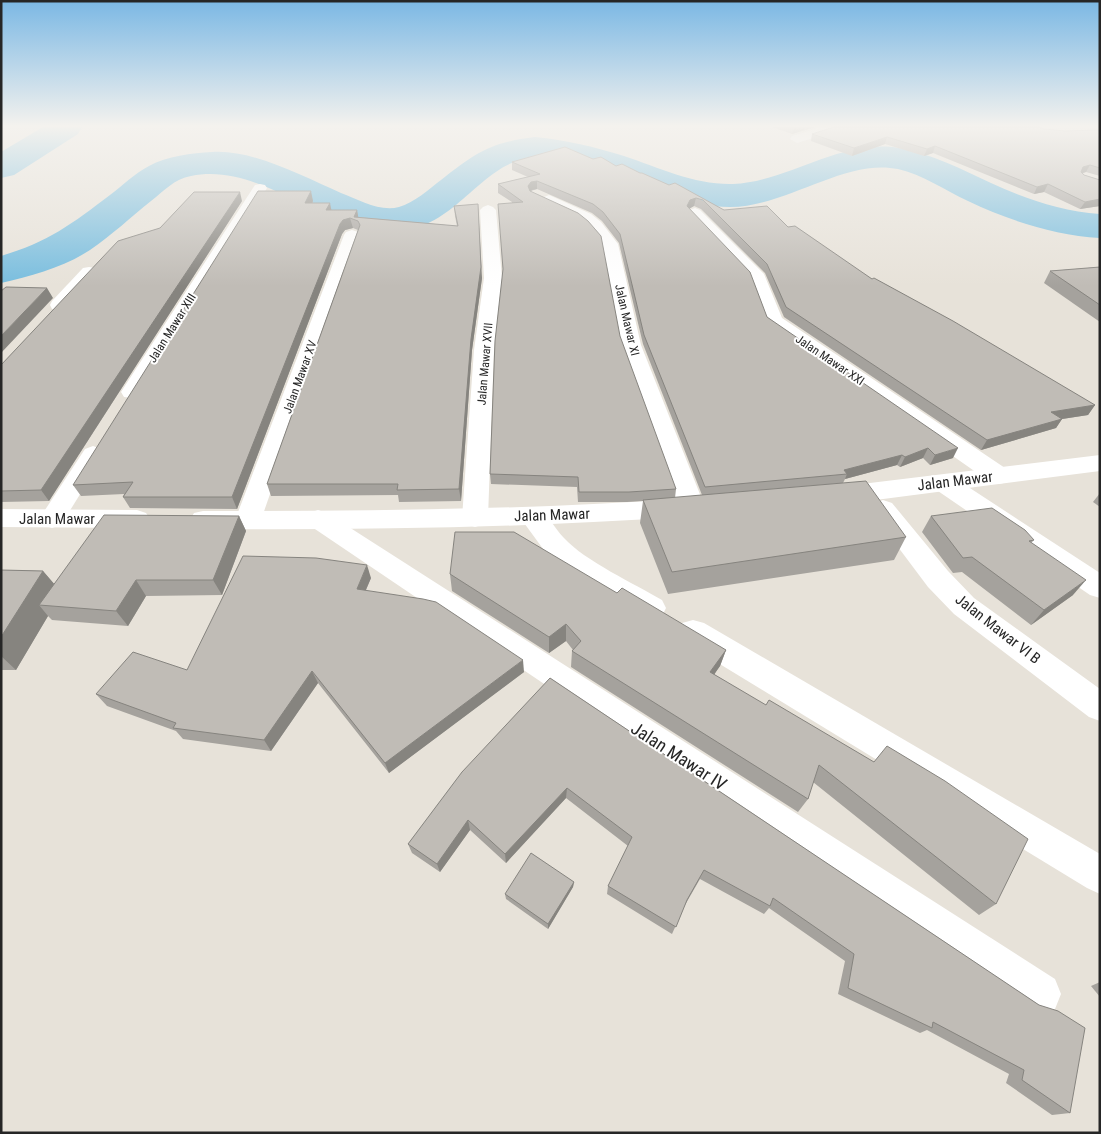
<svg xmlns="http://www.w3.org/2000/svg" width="1101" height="1134" font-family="'Roboto Condensed',sans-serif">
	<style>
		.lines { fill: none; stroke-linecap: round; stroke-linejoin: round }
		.river { fill: #78bdde; fill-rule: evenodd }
		.minor { fill: #fff; fill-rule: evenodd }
		.tertiary { fill: #fff; fill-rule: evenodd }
		.wall { fill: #a5a29d; fill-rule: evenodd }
		.shaded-wall { fill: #86847f }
		.building { fill: #c0bcb6; stroke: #86847f }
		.labels { text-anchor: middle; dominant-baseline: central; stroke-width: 4; stroke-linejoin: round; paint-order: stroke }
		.far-street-label { font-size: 12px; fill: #262626; stroke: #fff }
		.street-label { font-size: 15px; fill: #262626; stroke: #fff }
		.near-street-label { font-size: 18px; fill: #262626; stroke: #fff }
	</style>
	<rect width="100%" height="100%" fill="#e7e2d9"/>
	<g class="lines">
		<g class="river">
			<polygon points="43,127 82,127 78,134 14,175 1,178 1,152"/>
			<path d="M535 137C566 140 595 147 624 156 660 168 695 185 733 184 788 182 841 138 899 148 932 154 961 169 991 183 1026 199 1061 211 1100 214V238C1054 235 1010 221 968 201 946 191 922 174 898 169 845 158 786 207 730 207 690 207 652 192 615 178 589 168 562 157 534 158 481 159 456 233 389 232 319 230 262 162 191 176 174 179 164 191 151 201 131 217 112 235 90 250 64 267 32 276 1 283V256C48 242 72 224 110 195 122 186 135 173 149 166 167 156 192 153 212 152 253 149 304 177 341 193 359 200 380 212 399 207 414 203 429 189 441 180 475 153 491 142 535 137Z"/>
		</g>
		<g class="minor">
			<polygon points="822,127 841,127 839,130 797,143 790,139 792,136"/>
			<polygon points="260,184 265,185 267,188 143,392 140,397 132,398 124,397 121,392 253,188 255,185"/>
			<polygon points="549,195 591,214 601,222 618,244 641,345 705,507 701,513 692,516 683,513 679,507 621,345 602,244 589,228 579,220 544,203 541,200 544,197"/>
			<polygon points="488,205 493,207 496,210 502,278 494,350 488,518 484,524 475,527 466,524 462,518 474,350 484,278 480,210 483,207"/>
			<polygon points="695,208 700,210 764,274 782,318 1008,470 1011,476 1008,482 999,484 990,482 766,325 750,280 690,216 687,213 690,210"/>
			<polygon points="352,230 358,232 360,235 261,520 257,527 248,529 239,527 235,520 344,235 346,232"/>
			<polygon points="89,267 95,268 98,272 95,276 66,309 59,311 52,309 50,305 52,301 83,268"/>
			<polygon points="93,446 101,449 105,454 61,525 52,528 43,525 39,519 43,513 85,449"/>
			<polygon points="944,475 953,477 1100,573 1100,598 1090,595 935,489 932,483 935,477"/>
			<polygon points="883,500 892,503 948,571 974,598 1100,689 1100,721 1089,717 954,614 928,587 874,515 870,509 874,503"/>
			<path d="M532 507C548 511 553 527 564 538 585 561 635 584 662 600L666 608 662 616 652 619 642 616 562 567 546 553 519 516 523 510Z"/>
			<polygon points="318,510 327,513 1055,979 1061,994 1055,1009 1040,1015 1025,1009 309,525 305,519 309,513"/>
			<polygon points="693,620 704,623 1100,854 1100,894 1087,888 682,641 678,632 682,623"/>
		</g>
		<g class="tertiary">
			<polygon points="1100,455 1100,471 837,505 828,502 824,496 828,490 837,487"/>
			<path d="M679 499 688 502 692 508 688 514 679 517C520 528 362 530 203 529L194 527 190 520 194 513 203 511C362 511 520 510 679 499Z"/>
			<polygon points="1,509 137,510 146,513 150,519 146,525 137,528 1,527"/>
		</g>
	</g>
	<g class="wall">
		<polygon points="772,127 815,127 792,134"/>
		<polygon points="1044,129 1065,131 1100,130 1100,176 1086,172 1083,173 1084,175 1100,180 1100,206 1080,209 1044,192 1034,194 933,153 924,156 885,144 852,156 811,141 812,134"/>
		<path d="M593 159 616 166 640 173 724 210 788 227 872 279 1095 405 1088 415 1062 419 1056 428 981 450 784 317 765 273 701 209 694 206 689 208 767 317 953 458 930 465 923 458 900 467 897 465 845 479 843 483 906 537 894 560 668 594 640 523 643 501 627 502H578L577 487 491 484 490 474 512 202 498 193V184L528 177 512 170V162ZM537 189 592 213 602 221 619 243 643 344 702 495 675 498 676 489 531 191Z"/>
		<polygon points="242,201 49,501 1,502 1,365"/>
		<polygon points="313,201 313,203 332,210 357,210 358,217 457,226 455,216 454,206 482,278 472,350 461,501 399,502 398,495 271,496 267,484 358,230 353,228 345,230 342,234 237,509 130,508 123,497 124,494 81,496 73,485"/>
		<polygon points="1100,267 1100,322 1044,283 1050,271"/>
		<polygon points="1100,493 1100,507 1093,502"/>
		<polygon points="239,516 246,531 222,595 146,596 128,626 52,620 48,616 16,670 1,670 1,570 43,571 54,584"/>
		<polygon points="931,516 1034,540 1031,543 1073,595 1031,625 962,572 953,573 922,532"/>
		<polygon points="450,574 617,593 726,650 720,666 714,674 996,904 979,915 813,782 808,799 798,812 571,667 572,651 573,650 566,641 549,653 452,591"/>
		<polygon points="371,578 366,590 524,672 389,773 318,683 271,751 183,739 176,731 107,706 96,694 187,670"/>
		<polygon points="550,678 1039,1005 1070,1113 1052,1115 1006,1083 1009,1074 927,1030 920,1033 838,994 845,961 769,908 764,914 700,879 685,905 672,934 607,894 608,886 628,846 566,798 506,863 470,830 440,872 412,853 408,844"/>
		<polygon points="574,882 573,887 548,929 506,899 505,894"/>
		<polygon points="1100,982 1100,997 1091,986"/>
	</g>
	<g class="shaded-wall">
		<polygon points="794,127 815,127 792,134"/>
		<polygon points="887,137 885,144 852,156 854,148"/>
		<polygon points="935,146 933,153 924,156 927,149"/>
		<polygon points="1090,165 1086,172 1079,174 1083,167"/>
		<polygon points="537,181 537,189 532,190 528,194 528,186 531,182"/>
		<polygon points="1048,184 1044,192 1034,194 1037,187"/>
		<polygon points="311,191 313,201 307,213 305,203"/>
		<polygon points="240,192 242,201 49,501 41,490"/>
		<polygon points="696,198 694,206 689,209 687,206 690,200"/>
		<polygon points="1100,199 1100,206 1080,209 1085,202"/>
		<polygon points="330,203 332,213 326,210"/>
		<polygon points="478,204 482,278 472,350 461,501 459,489"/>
		<polygon points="357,210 359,221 354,217"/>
		<polygon points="350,218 353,228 345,230 342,234 237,509 232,497 340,224 343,220"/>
		<polygon points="47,288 53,298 1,353 1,336"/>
		<polygon points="1095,405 1088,415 1062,419 1056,428 981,450 987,440 1051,412"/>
		<polygon points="928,448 923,458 900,467 905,457"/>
		<polygon points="958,448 953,458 930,465 935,455"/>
		<polygon points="902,455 897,465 845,479 847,474 844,470"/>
		<polygon points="239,516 246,531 222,595 213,580"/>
		<polygon points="367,565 371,578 361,601 357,589"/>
		<polygon points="43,571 62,593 39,605 48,616 16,670 1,656 1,637"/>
		<polygon points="136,580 146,596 128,626 116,611"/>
		<polygon points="1086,580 1073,595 1031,625 1044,610"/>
		<polygon points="566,624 566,641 549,653 549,637"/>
		<polygon points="726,650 720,666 705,688 710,672"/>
		<polygon points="523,660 524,672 389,773 385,763"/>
		<polygon points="312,671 318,683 271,751 264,740"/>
		<polygon points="567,788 566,798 506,863 505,854"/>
		<polygon points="468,820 470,830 440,872 437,864"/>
		<polygon points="574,882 573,887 548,929 548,924"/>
	</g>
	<g class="building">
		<polygon points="834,127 1038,127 1044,129 1065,131 1100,130 1100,168 1090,165 1083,167 1081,172 1084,175 1100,180 1100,199 1085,202 1048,184 1037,187 935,146 927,149 887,137 854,148 812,134"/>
		<polygon points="565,147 593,159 601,157 616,166 622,164 640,173 642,173 669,185 675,183 724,210 767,206 788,227 795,226 872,279 874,278 953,321 1095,405 1051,412 1062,419 987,440 786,307 767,264 703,200 696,198 690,200 687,206 750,272 767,317 958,448 935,455 928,448 905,457 902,455 844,470 847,474 705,487 644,335 620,234 603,212 593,204 537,181 531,182 528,186 530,191 578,213 588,221 601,236 620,336 676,489 629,492 579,492 578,477 490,474 495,341 503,269 498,204 523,202 498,184 540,174 512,162"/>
		<polygon points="258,191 311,191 305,203 330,203 326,210 357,210 354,217 458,226 454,206 478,204 481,267 471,339 459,489 397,490 398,484 267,484 360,225 358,221 350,218 343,220 340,224 232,497 123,497 133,482 73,485"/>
		<polygon points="194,192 240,192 41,490 1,491 1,365 118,241 160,228"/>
		<polygon points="1100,267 1100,305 1050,271"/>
		<polygon points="6,287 47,288 1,336 1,291"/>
		<polygon points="866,481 906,537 672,572 643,500"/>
		<polygon points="992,508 1025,530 1034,540 1029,541 1086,580 1044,610 972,557 963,558 931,516"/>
		<polygon points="104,515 239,516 213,580 136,580 116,611 39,605"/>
		<polygon points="455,532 514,532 617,593 622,588 726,650 710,672 766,705 769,700 874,762 887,746 945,781 1028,839 996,904 819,765 808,799 572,651 581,641 566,624 549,637 450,574"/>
		<polygon points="243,556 316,558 367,565 357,589 423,599 436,602 523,660 385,763 312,671 264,740 173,728 176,723 96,694 133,652 187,670"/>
		<polygon points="1,570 43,571 1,637"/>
		<polygon points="550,678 1039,1005 1058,1011 1085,1028 1070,1113 1022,1080 1024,1070 933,1022 932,1028 848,988 854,954 773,898 770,906 704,870 687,900 676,927 608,886 632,837 567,788 505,854 468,820 437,864 408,844 462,772"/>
		<polygon points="531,853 574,882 548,924 505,894"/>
	</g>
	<linearGradient id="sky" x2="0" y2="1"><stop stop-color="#7bb8e4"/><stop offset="0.44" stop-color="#f4f2ee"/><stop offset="1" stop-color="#f4f2ee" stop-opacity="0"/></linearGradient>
	<rect width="1101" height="286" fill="url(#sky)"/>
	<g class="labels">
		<g class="far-street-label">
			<text transform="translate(627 320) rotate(77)">Jalan Mawar XI</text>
			<text transform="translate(172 328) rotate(-58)">Jalan Mawar XIII</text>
			<text transform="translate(830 360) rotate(34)">Jalan Mawar XXI</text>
			<text transform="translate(485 364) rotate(-85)">Jalan Mawar XVII</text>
			<text transform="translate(300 377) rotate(-70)">Jalan Mawar XV</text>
		</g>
		<g class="street-label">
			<text transform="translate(955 481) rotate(-7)">Jalan Mawar</text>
			<text transform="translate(552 515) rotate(-2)">Jalan Mawar</text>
			<text x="57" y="519">Jalan Mawar</text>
			<text transform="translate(998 629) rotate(38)">Jalan Mawar VI B</text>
		</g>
		<g class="near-street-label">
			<text transform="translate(679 756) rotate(33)">Jalan Mawar IV</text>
		</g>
	</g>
	<rect width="1101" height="1134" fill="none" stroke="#262626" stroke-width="5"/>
</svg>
